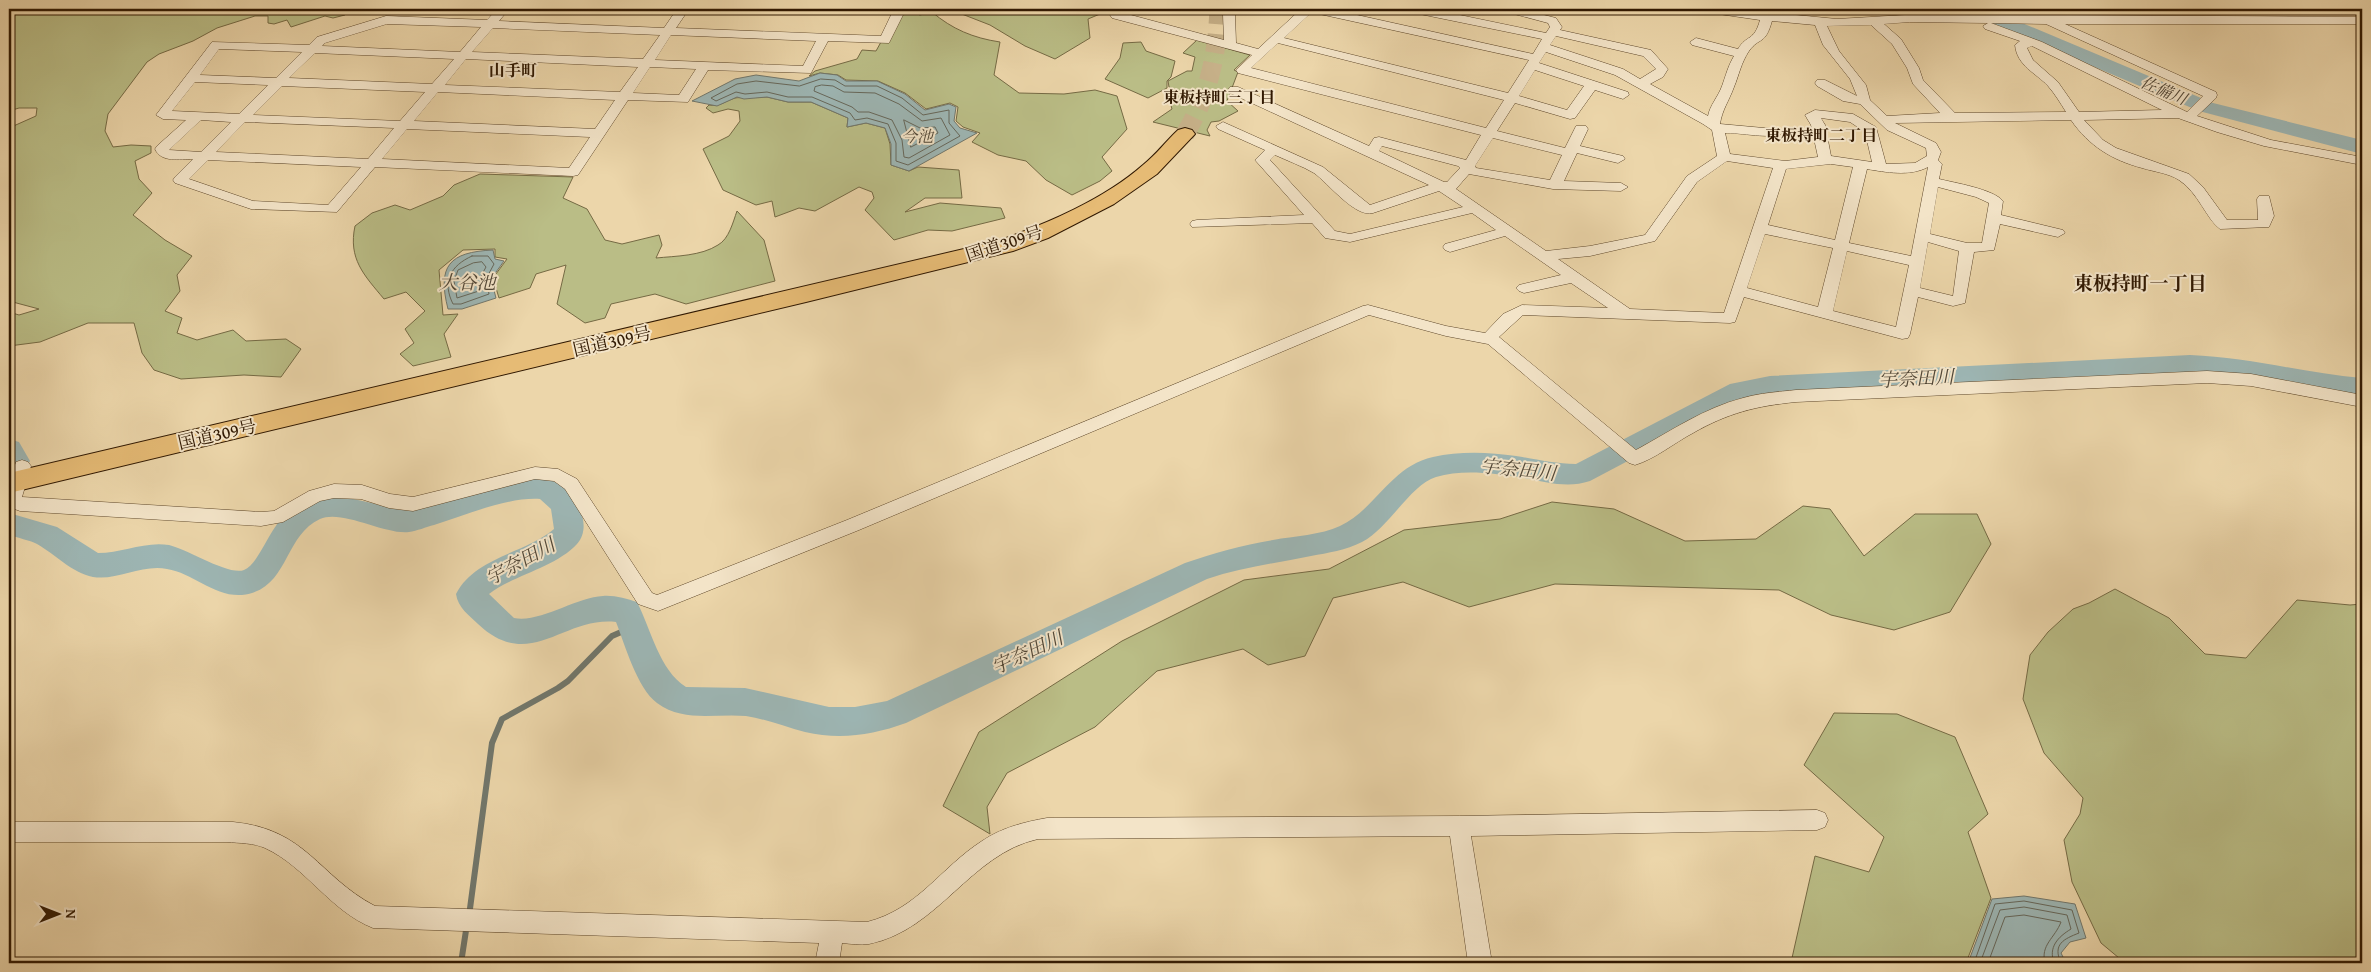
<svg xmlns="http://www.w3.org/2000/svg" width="2371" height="972" font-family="'Gentium Book Plus','Noto Serif JP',serif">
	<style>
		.green { fill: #babd86; stroke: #756a44 }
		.water { fill: #9db6b4; stroke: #71776c }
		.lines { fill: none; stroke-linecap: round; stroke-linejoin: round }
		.shore { stroke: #66675a; stroke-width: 1 }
		.stream { stroke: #71776c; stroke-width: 6 }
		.river { fill: #9db6b4; fill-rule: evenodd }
		.highway-tunnel { stroke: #c6b088; stroke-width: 19; stroke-dasharray: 19 10; stroke-linecap: butt }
		.minor-casing { stroke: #5f482b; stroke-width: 1 }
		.highway-casing { stroke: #301801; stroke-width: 2 }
		.minor { fill: #f3e4c8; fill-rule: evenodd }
		.highway { fill: #e6bb75; fill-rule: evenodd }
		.labels { text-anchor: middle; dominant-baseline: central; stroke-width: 4; stroke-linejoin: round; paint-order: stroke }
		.far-neighbourhood-label { font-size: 16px; font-weight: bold; fill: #301801; stroke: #f3e4c8 }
		.far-water-label { font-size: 16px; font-style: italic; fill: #514737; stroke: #f3e4c8 }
		.street-label { font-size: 18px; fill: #301801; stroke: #f3e4c8 }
		.water-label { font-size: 19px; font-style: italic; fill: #514737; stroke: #f3e4c8 }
		.neighbourhood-label { font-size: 19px; font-weight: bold; fill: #301801; stroke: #f3e4c8 }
	</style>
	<rect width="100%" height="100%" fill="#ecd6aa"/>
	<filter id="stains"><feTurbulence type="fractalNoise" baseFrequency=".004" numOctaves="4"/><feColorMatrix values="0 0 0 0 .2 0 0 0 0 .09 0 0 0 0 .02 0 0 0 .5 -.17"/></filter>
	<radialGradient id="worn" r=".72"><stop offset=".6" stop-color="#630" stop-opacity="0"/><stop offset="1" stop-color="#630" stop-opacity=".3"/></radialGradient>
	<g class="green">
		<polygon points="9,9 351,9 345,10 345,15 333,18 325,16 291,27 287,20 274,24 268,23 268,16 255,16 217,28 193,41 159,54 147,62 108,114 105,131 113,147 131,145 151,146 151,153 135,161 139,179 152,193 133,215 165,240 192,256 177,275 180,291 165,311 182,318 177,333 197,340 233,330 246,341 286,339 301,349 281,377 244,375 181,379 154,370 142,353 134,323 88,323 40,342 9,346 9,312 19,315 39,309 9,301 9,128 36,116 37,108 19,108 9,111"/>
		<path d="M905 9 920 15 932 12C952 29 973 38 1000 42L994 75 1019 93 1064 94 1095 90 1117 96 1127 129 1102 157 1112 171 1100 181 1072 195 1046 180 1026 161 998 155 972 142 980 133 963 127 956 121 958 107 950 103 926 109 905 93 878 81 846 80 838 75 820 73 809 76 815 71 857 59 862 50 876 51 881 42H889Z"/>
		<polygon points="949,9 1112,9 1088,19 1090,38 1055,59 1025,46 990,25"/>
		<polygon points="1197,40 1250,55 1234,70 1238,72 1227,101 1238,111 1219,121 1211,122 1207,130 1210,136 1153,122 1172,109 1168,95 1179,92 1169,87 1168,81 1187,71 1192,71 1195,57 1183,53"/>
		<polygon points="1141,42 1146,51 1175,61 1171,77 1167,81 1167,88 1148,98 1105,79 1120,58 1123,43"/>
		<path d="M767 97 788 102H811L848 118 847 127 866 123 885 128 890 144 891 165 909 171 918 167 959 170 962 198H925L905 212 940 203 1001 208 1005 218 952 231 928 230 894 240 865 210 874 198 872 192 859 187 815 211 799 208 775 217 772 201 756 205 723 190 703 149 729 136 740 121 739 111 728 109 713 113 706 108 709 105C720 107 725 101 735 98 739 97 759 98 767 97Z"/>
		<path d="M480 174 573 177 563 198 587 209 605 240 622 244 659 235 662 245 656 258C676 256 701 256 718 245 729 239 733 222 737 211L764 240 775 281 686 304 655 294 611 304 605 318 585 323 557 304 566 265 536 274 530 288 499 298 493 278 507 259 495 257V249L463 250 439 270 443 315 458 314 444 334 451 357 413 366 400 354 414 343 405 329 425 311 406 292 384 299C364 275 348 259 355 226L372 213 395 205 410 210 443 196 454 185Z"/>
		<polygon points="1552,502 1614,509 1685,541 1756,539 1803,506 1830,509 1864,556 1915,514 1977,514 1991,544 1950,612 1894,630 1831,615 1779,590 1555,584 1469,607 1403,582 1333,598 1305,656 1268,665 1243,649 1157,671 1095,727 1007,773 987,807 990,834 943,806 979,732 1122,641 1244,580 1329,569 1404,530 1500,519"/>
		<polygon points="2115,589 2169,618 2205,654 2246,658 2297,600 2350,605 2362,604 2362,963 2125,963 2101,943 2072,882 2064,840 2080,814 2083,798 2044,753 2023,699 2030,655 2048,632 2073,609 2089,603"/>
		<polygon points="1834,713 1897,714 1955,737 1988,814 1968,832 1991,898 1966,963 1793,963 1792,958 1815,856 1869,872 1884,837 1804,765"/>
	</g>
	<g class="water">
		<polygon points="820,73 837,75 846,81 877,81 905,94 925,110 949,104 956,107 954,121 960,128 977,133 909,171 891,165 891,144 885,128 866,123 847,127 848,118 811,102 788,102 767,97 744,99 737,97 717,106 692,101 735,79 756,75 799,81"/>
		<path d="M493 250 495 259 504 261 491 279 496 298 462 309H448C437 266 449 252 493 250Z"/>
		<polygon points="2024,896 2075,904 2086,938 2070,942 2061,953 2066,963 1968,963 1992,899"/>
	</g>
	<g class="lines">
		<g class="shore">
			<polygon points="821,79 835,80 845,86 877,86 902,98 923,115 949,110 949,123 960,136 908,165 896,161 896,143 888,124 867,118 855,120 850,113 812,97 788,97 767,92 745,94 736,92 716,101 711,98 737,84 756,81 799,86"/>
			<polygon points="822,85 833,86 844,92 875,93 899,104 922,121 941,118 950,135 909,158 904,157 902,140 892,120 869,112 858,112 852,107 814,91 815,87"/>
			<polygon points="904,120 920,128 935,127 938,133 911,147"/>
			<path d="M472 256H488L494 264 486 279 489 294 461 304H453C442 282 450 266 472 256Z"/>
			<polygon points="482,262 486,267 480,278 482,290 457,298 454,281 458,270 473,263"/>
			<path d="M1974 963 1995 904 2024 901 2072 910 2079 933C2064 939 2052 944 2061 963"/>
			<path d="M1980 963 2000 910 2024 907 2067 915 2071 929C2058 937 2048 947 2054 963"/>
			<path d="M1988 963 2005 917 2024 915 2061 922C2055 938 2040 945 2045 963"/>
		</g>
		<g class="stream">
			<polyline points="469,916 492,743 502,719 558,688 568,681 612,636 635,626"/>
			<polyline points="461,963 467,924"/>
		</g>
		<g class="river">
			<polygon points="1964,9 1989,9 2213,103 2362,140 2362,154 2199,111 1966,13"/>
			<path d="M2190 355C2248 357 2304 373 2362 378V396L2326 393 2225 374 2190 373 1770 394 1745 399 1590 481C1566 489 1543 481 1519 477 1493 473 1461 469 1436 477 1411 484 1389 528 1362 542 1346 550 1328 553 1311 556 1276 563 1240 568 1207 579L906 723C873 735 840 740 805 732 785 727 766 719 746 716 716 713 684 723 657 703 637 688 625 645 616 622 563 616 530 673 478 624 469 615 458 608 456 594 475 557 524 554 554 529L551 509 540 499C507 497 466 515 434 525 426 527 417 531 409 532 385 535 342 509 320 519 283 536 289 590 242 595 214 597 193 573 167 569 142 564 117 581 93 577 72 573 55 554 37 544 29 540 18 538 9 535V513L57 527 98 553C122 553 145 541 169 545 187 549 229 576 244 570 263 562 272 513 302 503 329 493 352 498 379 505 388 507 400 511 409 510 460 504 553 439 581 512 585 523 585 535 577 544 556 567 514 575 489 594L514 618C541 623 576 597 603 596 614 595 627 599 637 602 651 629 659 670 686 687L745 688 829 707H855L887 701 1185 563C1214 553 1243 545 1273 540 1294 536 1321 535 1340 526 1376 509 1391 466 1433 457 1459 451 1489 452 1516 456 1536 459 1555 464 1576 464L1730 384 1770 376Z"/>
			<polygon points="9,439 19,442 30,461 26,468 16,471 9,469"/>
		</g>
		<path class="highway-tunnel" d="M1185 134C1209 95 1217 55 1219 9"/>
		<g class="minor-casing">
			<g id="minor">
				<path d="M497 9H509L499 21 664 28 677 9H689L676 28 881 36 892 13H867L861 9H906L889 43 828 41 811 73 708 70 688 102 628 100 578 175 573 176 375 167 337 212 251 209 175 183 173 180 175 177 193 159C180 159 161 163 155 149L157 146 186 120 163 119 156 115 212 42 309 45 317 37 386 16 487 20ZM387 24 481 27 460 52 322 46 325 43ZM493 28 660 35 643 59 472 52ZM671 35 816 41 803 66 655 60ZM219 49 302 52 276 78 200 75ZM315 53 454 59 432 84 289 78ZM466 59 638 67 620 92 445 85ZM650 67 696 69 679 95 633 93ZM195 82 268 85 239 114 172 111ZM282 86 425 92 400 121 253 115ZM438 92 615 100 595 129 414 121ZM201 120 231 122 201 152 169 150ZM245 122 394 128 368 159 216 152ZM407 129 590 137 569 168 382 159ZM208 160 361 167 328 205 253 201 189 179Z"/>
				<path d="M1228 9H1240L1235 15 1236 43 1258 49 1301 9H1330L1533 54 1542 39 1415 13 1409 9H1431L1546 33 1550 27 1548 23 1503 11 1501 9H1520L1556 18 1562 27 1560 30 1651 50 1668 69 1663 77 1650 84 1708 116C1710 105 1718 97 1722 86 1726 75 1728 66 1734 56L1692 45 1690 42 1696 38 1738 49C1747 34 1754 42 1760 20L1712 13 1706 9H1734L1837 19 1922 14 2362 17V24H2065L2216 92 2217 95 2216 98 2197 116 2271 140 2362 157V165L2264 146 2217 132 2178 118 2084 120 2103 140 2116 148 2189 174 2203 187 2227 220H2258L2257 199 2259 196H2269L2274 216 2269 227 2220 229C2207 220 2198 192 2179 180 2168 173 2155 172 2142 168 2112 160 2089 146 2071 120L1895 123 1936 143 1941 152 1938 160 1942 164 1939 179C1955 183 1993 189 2003 201L2001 215 2063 230 2065 233 2058 237 2000 224 1994 250 1974 252 1965 303 1953 306 1918 297 1910 334 1908 338 1902 339 1744 297 1735 322 1730 323 1523 315 1499 337 1636 450C1671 431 1704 408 1743 398 1760 393 1778 392 1796 390L2207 371 2251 374 2362 395V407L2251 386 2207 383 1796 402C1756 406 1728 413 1693 433 1674 443 1655 459 1635 465L1629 463 1488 344 1446 336 1369 315 859 530 658 611 638 604 565 489 554 481 535 479 413 511 389 508 361 499 334 498 320 501 283 522 261 526 20 511 9 507V482L16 462 22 460 28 462 31 466 22 497 261 512 274 511 309 491 334 484 362 485 390 494 413 497 535 467 558 469 577 479 652 593 657 595 847 520 1363 306 1368 305 1446 326 1485 333 1503 314 1522 305 1608 308 1571 283 1524 293 1519 291 1516 288 1519 285 1561 275 1505 236 1450 252 1445 250 1443 247 1445 244 1496 230 1472 213 1350 242 1325 238 1312 223 1192 227 1190 224 1192 221 1197 220 1304 215 1255 160 1265 150 1218 129 1216 126 1223 122 1323 167 1370 205 1429 185 1230 93 1228 90 1230 87H1238L1369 146 1374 138 1379 137 1466 160 1481 135 1238 73 1236 70 1252 55 1112 18 1110 15 1116 11 1224 40 1223 14ZM1312 12 1315 13 1529 60 1508 93 1284 38ZM1772 21 1815 25 1823 45 1850 79 1857 96 1825 80H1817L1815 83 1817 86 1843 101 1860 104 1887 130 1926 148 1927 156 1915 163 1886 164 1876 127 1853 114 1815 110 1805 115 1811 125 1818 157 1785 161 1730 154 1725 133C1737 132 1775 140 1782 133L1775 129 1720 124C1722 110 1729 101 1734 87 1739 75 1741 63 1749 51 1760 36 1765 46 1772 21ZM1910 22 1988 23 1983 26 1985 29 2020 41 2015 45C2017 66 2036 73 2048 86 2055 94 2061 104 2066 112L1955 113 1923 80 1919 68 1901 39 1884 24ZM1991 23 2046 24 2203 96 2187 112 2042 42ZM1871 25 1892 44 1907 68 1913 84 1940 113 1887 116 1870 100 1866 85 1839 51 1827 26ZM1556 36 1643 56 1656 69 1640 79 1623 69 1550 45ZM1278 43 1504 100 1486 128 1251 68ZM2032 46 2162 110 2079 112 2058 82 2033 60 2027 48ZM1546 52 1615 75 1703 124 1712 130 1717 156 1687 176 1645 235 1590 246 1546 251 1456 189 1469 174 1553 189 1621 191 1628 187 1621 183 1564 181 1577 153 1618 163 1625 159 1623 156 1580 146 1588 129 1586 126H1576L1565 148 1497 131 1515 103 1570 119 1575 118 1595 90 1623 99 1629 95 1628 92 1539 63ZM1535 70 1584 86 1567 110 1519 96ZM1821 118 1850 122 1865 132 1872 162 1831 156 1825 125ZM1493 138 1562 155 1550 180 1476 168 1475 166ZM1382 146 1458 166 1460 168 1447 182H1444L1379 151ZM1275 155C1288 161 1302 166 1314 173 1328 183 1355 218 1373 213L1439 191 1463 207 1350 234 1335 231 1270 160ZM1727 161 1773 168 1724 313 1630 309 1558 259 1590 256 1655 241 1697 182ZM1831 164 1853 167 1835 240 1768 225 1786 169ZM1928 167 1911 256 1849 243 1867 169C1885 172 1910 177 1928 167ZM1938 187 1976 197 1989 203 1982 243H1967L1930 234ZM1765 234 1833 248 1818 307 1747 288ZM1928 242 1959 251 1953 296 1920 288ZM1847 251 1909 265 1896 327 1833 311Z"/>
				<path d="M1817 810 1825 813 1828 820 1825 827 1817 830 1471 836 1492 963H1468L1450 836 1038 839C970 854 939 930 869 944 861 945 851 944 842 943L839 963H815L819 943 373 928C330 911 306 867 265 848 254 843 239 843 227 842H9V822H233C307 829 318 876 375 906L867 922C918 909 940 868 982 841 1001 828 1024 822 1047 818L1459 816Z"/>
			</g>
		</g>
		<g class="highway-casing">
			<path id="highway" d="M1185 128 1192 130 1195 134 1157 174 1114 204 1048 238 1013 251 806 302 9 493V473L998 241C1048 223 1103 200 1143 165 1156 155 1166 141 1178 130Z"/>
		</g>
		<use href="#minor" class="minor"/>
		<use href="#highway" class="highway"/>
	</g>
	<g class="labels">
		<g class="far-neighbourhood-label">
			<text x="513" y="70">山手町</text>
			<text x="1219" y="97">東板持町三丁目</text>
			<text x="1821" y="135">東板持町二丁目</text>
		</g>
		<g class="far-water-label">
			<text transform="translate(2164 90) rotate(23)">佐備川</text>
			<text x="917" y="136">今池</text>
		</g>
		<g class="street-label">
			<text transform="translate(1004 243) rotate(-18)">国道309号</text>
			<text transform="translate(612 341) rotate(-13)">国道309号</text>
			<text transform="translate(217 434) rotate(-13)">国道309号</text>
		</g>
		<g class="water-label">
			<text x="467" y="282">大谷池</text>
			<text transform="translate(1916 378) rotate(-3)">宇奈田川</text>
			<text transform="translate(1518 469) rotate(6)">宇奈田川</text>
			<text transform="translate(520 561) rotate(-29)">宇奈田川</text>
			<text transform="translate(1027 652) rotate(-25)">宇奈田川</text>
		</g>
		<g class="neighbourhood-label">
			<text x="2140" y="283">東板持町一丁目</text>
		</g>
	</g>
	<rect width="2371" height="972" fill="none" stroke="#ecd6aa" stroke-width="30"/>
	<rect x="10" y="10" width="2351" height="952" fill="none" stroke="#301801" stroke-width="2.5"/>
	<rect x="15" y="15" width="2341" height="942" fill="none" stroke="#301801"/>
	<g transform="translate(58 914) rotate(90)" stroke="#f3e4c8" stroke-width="4" paint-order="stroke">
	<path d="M0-4L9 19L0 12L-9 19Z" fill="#301801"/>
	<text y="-8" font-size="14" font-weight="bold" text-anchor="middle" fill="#301801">N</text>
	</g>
	<rect width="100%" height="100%" filter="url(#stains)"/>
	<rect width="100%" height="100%" fill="url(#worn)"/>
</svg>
